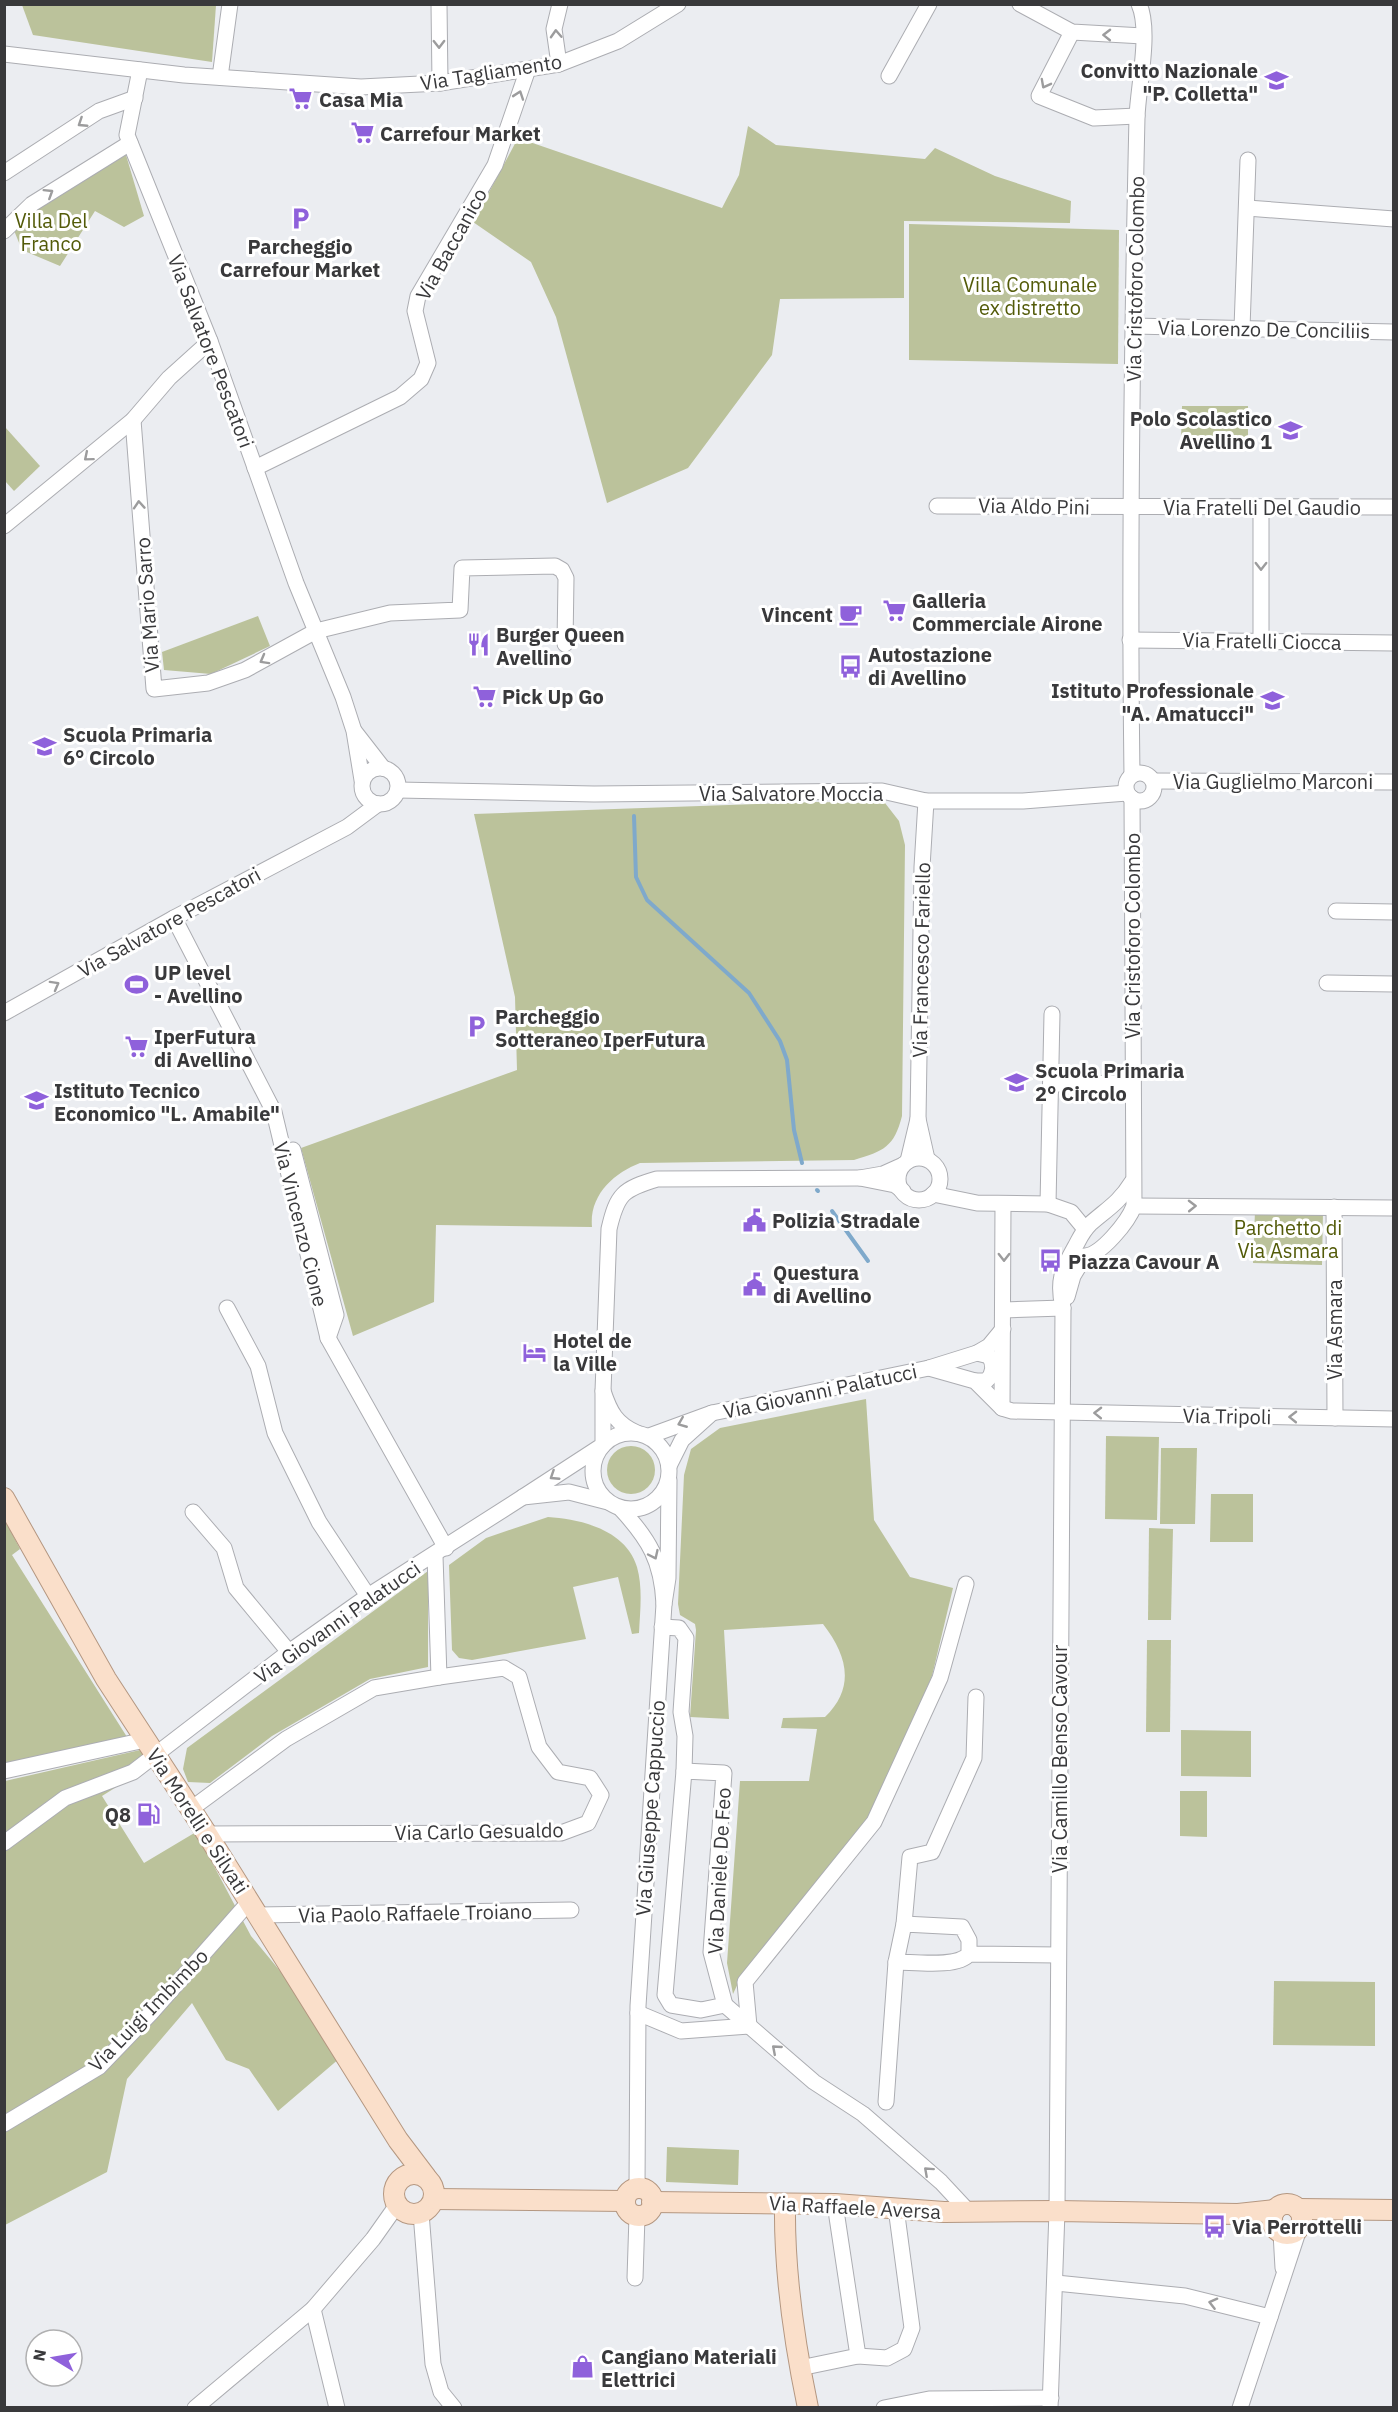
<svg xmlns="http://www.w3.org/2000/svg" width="1398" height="2412" viewBox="0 0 1398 2412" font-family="'IBM Plex Sans',sans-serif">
<rect width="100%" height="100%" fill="#ebedf1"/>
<g fill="#bbc29b">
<polygon points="22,5 216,5 212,62 33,35"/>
<polygon points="748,126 776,145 925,159 935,148 995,176 1071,201 1070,223 904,221 904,298 780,299 772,355 688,468 607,503 556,317 531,262 473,222 518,138 722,208 739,175"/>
<polygon points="126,155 144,216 124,227 95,211 60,266 22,250 13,228 52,198"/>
<polygon points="909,224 1119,230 1118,364 909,360"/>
<polygon points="1182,406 1248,406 1248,442 1181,442"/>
<polygon points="5,427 40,466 14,491 5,481"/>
<polygon points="258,616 270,646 211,674 164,670 162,652"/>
<path d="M815,802L885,803L899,821L905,845L902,1116C894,1147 884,1151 854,1160L640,1163C614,1173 589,1195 592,1227L436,1225L434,1302L353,1336L301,1148L517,1070L515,997L474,814Z"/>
<polygon points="1255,1211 1323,1211 1322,1265 1253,1263"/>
<path d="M866,1399L874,1520L910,1577L953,1588L932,1676L870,1818L740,1979L733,1994L727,1963L740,1781H809L817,1729L781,1728L783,1718L825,1717C856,1687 847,1655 823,1624L724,1630L729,1719L690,1717L696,1630L695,1624L680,1615L678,1604L684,1475L691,1449L720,1428Z"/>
<polygon points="1106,1436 1159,1437 1157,1520 1105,1519"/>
<circle cx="631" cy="1470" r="24"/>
<polygon points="1161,1448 1197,1448 1195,1524 1160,1524"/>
<polygon points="1211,1494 1253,1494 1253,1542 1210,1542"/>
<path d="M548,1517C581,1519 626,1530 637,1567C643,1588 640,1612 639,1633L632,1634L618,1577L573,1587L586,1639L472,1660L459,1658L452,1650L449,1565L486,1538Z"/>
<polygon points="4,1518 20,1549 12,1555 127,1737 5,1763"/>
<polygon points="1149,1528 1173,1529 1171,1620 1148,1620"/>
<polygon points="428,1571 428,1667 370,1679 272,1736 210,1783 188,1782 183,1769 187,1748"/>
<polygon points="1147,1640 1171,1640 1170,1732 1146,1732"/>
<polygon points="1181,1730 1251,1731 1251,1777 1181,1776"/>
<polygon points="140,1750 153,1764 102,1796 144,1863 196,1832 251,1936 304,2000 340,2058 278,2111 249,2069 226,2060 192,2003 127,2079 107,2172 5,2225 5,1781"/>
<polygon points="1180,1791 1207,1791 1207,1837 1180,1836"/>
<polygon points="1274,1981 1375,1982 1375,2046 1273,2045"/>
<polygon points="667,2147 739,2150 738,2185 666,2182"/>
</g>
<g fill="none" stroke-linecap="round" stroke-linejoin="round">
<g stroke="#7fa9cb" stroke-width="4">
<polyline points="634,816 636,877 647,900 749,993 780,1041 787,1060 794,1130 802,1163"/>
<polyline points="817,1190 818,1191"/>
<polyline points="832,1211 868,1261"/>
</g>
<defs>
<g id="minor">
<polyline points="439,4 440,83"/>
<polyline points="1020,4 1072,32 1143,36"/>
<polyline points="1072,32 1039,96 1094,118 1137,116"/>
<polyline points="4,54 184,75 361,87 440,83 559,64 618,41 678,4"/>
<polyline points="559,64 554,29 560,4"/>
<polyline points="140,70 127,135 210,341 296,583 343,697 354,731 362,780"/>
<polyline points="889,76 929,4"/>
<polyline points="220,77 230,4"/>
<polyline points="4,173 99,111 135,98"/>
<polyline points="1247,208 1394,219"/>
<polyline points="4,231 32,204 130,143"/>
<polyline points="1134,326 1394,332"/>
<polyline points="1242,328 1248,160"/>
<polyline points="133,420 154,689 208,683 245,670 316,631 390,613 460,610 462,568 555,566 562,570 566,578 565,644"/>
<polyline points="255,468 400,397 421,379 428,363 415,311 418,296 495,165 528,69"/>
<polyline points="937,506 1394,507"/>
<polyline points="1261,507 1261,641"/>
<polyline points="4,526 133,420 169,378 210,341"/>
<polyline points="1130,640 1394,643"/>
<polyline points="355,732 383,768"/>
<circle cx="380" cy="786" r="18"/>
<circle cx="1140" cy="787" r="14"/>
<path d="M1132,775C1129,556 1132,336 1137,117C1138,87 1151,31 1139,4"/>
<polyline points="1153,781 1394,782"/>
<polyline points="398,790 594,794 882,791 926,801 1023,801 1127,793"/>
<polyline points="1336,911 1394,912"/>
<polyline points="174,918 274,1112 328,1338 446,1548"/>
<polyline points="1327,983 1394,984"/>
<polyline points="4,1013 174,918 347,827 378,804"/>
<polyline points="1051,1084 1132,1083"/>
<polyline points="918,1119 922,867 926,801"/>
<polyline points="293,1150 336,1315 328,1338"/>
<circle cx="919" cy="1179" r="21"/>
<polyline points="908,1161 918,1119 927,1159"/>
<polyline points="903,1191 895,1185 860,1178 883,1174 903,1165"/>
<polyline points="933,1194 977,1203 1048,1204 1071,1212 1085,1229"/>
<polyline points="1048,1204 1052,1014"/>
<polyline points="1134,1206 1394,1208"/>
<polyline points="1334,1207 1335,1418"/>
<path d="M1067,1297L1073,1276L1085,1256C1101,1255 1128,1222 1134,1206L1132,798"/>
<polyline points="227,1308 258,1366 275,1433 319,1522 368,1596"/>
<polyline points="1004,1310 1063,1308"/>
<polyline points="929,1368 975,1381 1002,1408 1012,1411 1394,1419"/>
<path d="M975,1381H986C994,1374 995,1365 989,1356L977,1353"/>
<path d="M603,1391L609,1229C617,1194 623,1189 657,1179L860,1178"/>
<polyline points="1002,1408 1003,1204"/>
<polyline points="712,1413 929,1368 977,1353 989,1346 1003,1329"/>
<circle cx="631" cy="1471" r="38"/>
<polyline points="649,1436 712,1413 682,1440 669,1466"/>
<path d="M608,1502L569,1492L523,1497L603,1445V1391C610,1412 616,1424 637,1433"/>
<path d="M620,1508C649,1539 662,1561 664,1604L668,1578L669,1480"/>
<polyline points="193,1512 224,1548 236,1588 289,1652"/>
<polyline points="662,1627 679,1628 686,1638 681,1712 685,1736 684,1771"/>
<polyline points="4,1771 145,1740"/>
<polygon points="684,1771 724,1773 711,1952 725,2005 701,2010 671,2005 665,1995"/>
<polyline points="191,1809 286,1739 374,1688 439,1677 435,1556"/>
<polyline points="207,1834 561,1833 588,1823 601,1795 590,1778 558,1772 539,1747 519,1677 504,1668 439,1677"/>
<polyline points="4,1843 65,1798 133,1772 289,1652 368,1596 523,1497"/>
<polyline points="258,1915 571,1910"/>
<polyline points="904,1924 910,1857 932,1852 974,1758 976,1697"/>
<path d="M969,1954V1940L962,1927L904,1924L896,1962C914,1962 958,1968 969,1954L1058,1955"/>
<polyline points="725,2005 814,2082 863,2114 941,2182 969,2212"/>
<polyline points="638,2013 681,2031 749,2026"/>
<polyline points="749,2026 745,1982 874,1822 940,1678 966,1584"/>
<polyline points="886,2102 896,1962"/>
<polyline points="4,2124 99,2067 151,2013 250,1901"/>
<polyline points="637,2189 638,2006 664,1604"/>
<polyline points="421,2213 433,2364 441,2392 454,2408"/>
<polyline points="1281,2233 1283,2268"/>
<polyline points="635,2278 637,2216"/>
<polyline points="1056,2283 1185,2296 1270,2317"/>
<polyline points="313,2309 337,2408"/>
<polyline points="858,2356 887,2358 904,2349 912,2328 896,2208"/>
<polyline points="800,2368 858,2356 835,2204"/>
<polyline points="195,2408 313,2309 373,2239 397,2205"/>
<polyline points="884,2408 929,2399 1051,2398"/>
<path d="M1050,2408L1057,2211L1063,1308C1057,1281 1062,1270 1075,1247C1080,1238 1082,1232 1090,1224C1107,1209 1119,1203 1132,1182"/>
<polyline points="1240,2408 1300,2226"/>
</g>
<g id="major">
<polyline points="4,1498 106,1679 207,1834 398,2140 426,2177"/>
<circle cx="414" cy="2194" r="20"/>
<circle cx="639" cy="2202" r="14"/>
<polyline points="434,2199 625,2201"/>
<polyline points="652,2202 835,2204 944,2212 1057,2211 1238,2214 1275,2210"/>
<path d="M785,2204C784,2273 794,2341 808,2408"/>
<circle cx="1287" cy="2219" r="15"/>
<polyline points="1298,2209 1394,2210"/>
</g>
</defs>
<use href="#minor" stroke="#acadb2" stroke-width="17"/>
<use href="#major" stroke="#b49781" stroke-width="22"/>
<use href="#minor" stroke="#fff" stroke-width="15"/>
<use href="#major" stroke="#fadfca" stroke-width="20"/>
</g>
<defs><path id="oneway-chevron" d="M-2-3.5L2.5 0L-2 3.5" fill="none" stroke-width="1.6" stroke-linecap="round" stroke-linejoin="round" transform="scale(1.5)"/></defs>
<g stroke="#9c9c9d">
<use href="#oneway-chevron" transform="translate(556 34) rotate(-93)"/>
<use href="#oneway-chevron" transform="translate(1107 35) rotate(-179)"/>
<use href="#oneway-chevron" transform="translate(439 44) rotate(89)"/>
<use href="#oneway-chevron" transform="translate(1045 84) rotate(118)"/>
<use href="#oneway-chevron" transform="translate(519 95) rotate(-71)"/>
<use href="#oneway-chevron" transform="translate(82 123) rotate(147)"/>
<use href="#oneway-chevron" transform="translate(49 193) rotate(-32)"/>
<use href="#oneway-chevron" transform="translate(88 457) rotate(140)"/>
<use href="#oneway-chevron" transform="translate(139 505) rotate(-94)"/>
<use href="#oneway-chevron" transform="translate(1261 566) rotate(90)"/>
<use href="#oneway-chevron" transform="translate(264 660) rotate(151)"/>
<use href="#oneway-chevron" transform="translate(55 985) rotate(-29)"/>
<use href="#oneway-chevron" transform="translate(1192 1206) rotate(-1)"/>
<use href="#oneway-chevron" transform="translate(1004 1257) rotate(90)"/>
<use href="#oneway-chevron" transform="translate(1098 1413) rotate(-179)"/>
<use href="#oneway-chevron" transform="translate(1293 1417) rotate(-179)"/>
<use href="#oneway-chevron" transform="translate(682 1423) rotate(158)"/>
<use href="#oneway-chevron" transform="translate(554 1476) rotate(147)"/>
<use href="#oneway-chevron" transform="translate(654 1555) rotate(65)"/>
<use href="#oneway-chevron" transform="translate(776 2049) rotate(-139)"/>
<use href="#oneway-chevron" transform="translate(928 2171) rotate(-138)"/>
<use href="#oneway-chevron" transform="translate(1213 2303) rotate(-166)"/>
</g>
<defs>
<symbol id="school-bare" viewBox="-9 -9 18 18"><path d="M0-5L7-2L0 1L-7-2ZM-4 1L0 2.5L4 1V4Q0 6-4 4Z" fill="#8f61db" stroke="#fff" stroke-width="2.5" paint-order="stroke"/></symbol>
<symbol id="supermarket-bare" viewBox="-9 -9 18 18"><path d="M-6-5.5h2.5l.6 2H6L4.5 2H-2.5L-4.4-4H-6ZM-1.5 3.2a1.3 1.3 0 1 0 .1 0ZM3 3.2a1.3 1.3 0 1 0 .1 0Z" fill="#8f61db" stroke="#fff" stroke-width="2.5" paint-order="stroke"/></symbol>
<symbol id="parking-bare" viewBox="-9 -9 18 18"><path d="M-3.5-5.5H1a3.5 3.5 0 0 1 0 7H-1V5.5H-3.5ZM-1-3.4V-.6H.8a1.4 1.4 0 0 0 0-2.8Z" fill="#8f61db" stroke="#fff" stroke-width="2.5" paint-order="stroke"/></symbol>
<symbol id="cafe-bare" viewBox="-9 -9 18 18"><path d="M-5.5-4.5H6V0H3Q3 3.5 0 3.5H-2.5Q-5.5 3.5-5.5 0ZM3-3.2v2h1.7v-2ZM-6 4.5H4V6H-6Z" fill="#8f61db" stroke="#fff" stroke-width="2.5" paint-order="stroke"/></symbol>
<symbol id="restaurant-bare" viewBox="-9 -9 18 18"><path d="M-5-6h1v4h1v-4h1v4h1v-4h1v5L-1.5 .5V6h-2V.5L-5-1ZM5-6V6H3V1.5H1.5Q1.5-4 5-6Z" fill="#8f61db" stroke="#fff" stroke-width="2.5" paint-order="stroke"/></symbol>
<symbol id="bus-bare" viewBox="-9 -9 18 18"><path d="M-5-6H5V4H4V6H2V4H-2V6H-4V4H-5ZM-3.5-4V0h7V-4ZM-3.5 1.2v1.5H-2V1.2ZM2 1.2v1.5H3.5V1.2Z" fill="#8f61db" stroke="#fff" stroke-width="2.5" paint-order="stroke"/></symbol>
<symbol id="stadium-bare" viewBox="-9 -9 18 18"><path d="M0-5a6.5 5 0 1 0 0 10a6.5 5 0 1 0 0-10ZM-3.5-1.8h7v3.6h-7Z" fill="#8f61db" stroke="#fff" stroke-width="2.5" paint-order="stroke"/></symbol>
<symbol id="civic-bare" viewBox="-9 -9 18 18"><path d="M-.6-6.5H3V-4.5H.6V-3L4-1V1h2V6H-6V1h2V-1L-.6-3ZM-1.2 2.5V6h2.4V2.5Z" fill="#8f61db" stroke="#fff" stroke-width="2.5" paint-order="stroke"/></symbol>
<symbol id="hotel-bare" viewBox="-9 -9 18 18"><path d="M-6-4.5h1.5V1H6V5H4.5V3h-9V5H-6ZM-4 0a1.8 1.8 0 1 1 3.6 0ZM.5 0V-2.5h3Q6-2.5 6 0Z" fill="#8f61db" stroke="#fff" stroke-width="2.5" paint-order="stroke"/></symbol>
<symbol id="fuel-bare" viewBox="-9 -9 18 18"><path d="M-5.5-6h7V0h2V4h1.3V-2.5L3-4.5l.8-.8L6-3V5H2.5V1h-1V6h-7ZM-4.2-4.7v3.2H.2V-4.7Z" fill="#8f61db" stroke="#fff" stroke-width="2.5" paint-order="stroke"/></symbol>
<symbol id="shop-bare" viewBox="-9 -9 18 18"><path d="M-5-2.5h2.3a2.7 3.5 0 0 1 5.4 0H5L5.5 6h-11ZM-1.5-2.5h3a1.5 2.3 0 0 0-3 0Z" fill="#8f61db" stroke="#fff" stroke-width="2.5" paint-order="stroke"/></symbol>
</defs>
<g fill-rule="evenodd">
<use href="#school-bare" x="1260" y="64" width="33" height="33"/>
<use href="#supermarket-bare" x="284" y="82" width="33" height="33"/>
<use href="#supermarket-bare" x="346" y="116" width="33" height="33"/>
<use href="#parking-bare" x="284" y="202" width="33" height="33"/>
<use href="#school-bare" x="1274" y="414" width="33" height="33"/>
<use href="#supermarket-bare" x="878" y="594" width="33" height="33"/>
<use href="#cafe-bare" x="834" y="598" width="33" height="33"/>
<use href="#restaurant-bare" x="462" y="628" width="33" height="33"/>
<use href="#bus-bare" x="834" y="650" width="33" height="33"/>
<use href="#supermarket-bare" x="468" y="680" width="33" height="33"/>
<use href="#school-bare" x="1256" y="684" width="33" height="33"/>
<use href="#school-bare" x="28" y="730" width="33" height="33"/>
<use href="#stadium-bare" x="120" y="968" width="33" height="33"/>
<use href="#parking-bare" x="460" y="1010" width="33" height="33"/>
<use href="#supermarket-bare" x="120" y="1030" width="33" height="33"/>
<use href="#school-bare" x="1000" y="1066" width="33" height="33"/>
<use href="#school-bare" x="20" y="1084" width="33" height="33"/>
<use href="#civic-bare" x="738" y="1204" width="33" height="33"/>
<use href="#bus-bare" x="1034" y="1244" width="33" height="33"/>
<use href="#civic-bare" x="738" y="1268" width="33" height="33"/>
<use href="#hotel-bare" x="518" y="1336" width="33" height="33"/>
<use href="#fuel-bare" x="132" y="1798" width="33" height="33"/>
<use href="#bus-bare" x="1198" y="2210" width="33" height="33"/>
<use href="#shop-bare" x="566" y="2350" width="33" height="33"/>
</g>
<g text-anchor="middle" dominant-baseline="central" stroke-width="6" stroke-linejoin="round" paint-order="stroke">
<g font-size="20" font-weight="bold" fill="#39393b" stroke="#fff" text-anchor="start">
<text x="1258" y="70" text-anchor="end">Convitto Nazionale<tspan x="1258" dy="23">"P. Colletta"</tspan></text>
<text x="319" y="99">Casa Mia</text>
<text x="380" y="133">Carrefour Market</text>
<text x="300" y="246" text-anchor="middle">Parcheggio<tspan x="300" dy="23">Carrefour Market</tspan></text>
<text x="1272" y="418" text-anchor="end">Polo Scolastico<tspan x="1272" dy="23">Avellino 1</tspan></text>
<text x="912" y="600">Galleria<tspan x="912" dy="23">Commerciale Airone</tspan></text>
<text x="833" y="614" text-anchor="end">Vincent</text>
<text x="496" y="634">Burger Queen<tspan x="496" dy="23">Avellino</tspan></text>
<text x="868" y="654">Autostazione<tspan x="868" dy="23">di Avellino</tspan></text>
<text x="1254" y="690" text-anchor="end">Istituto Professionale<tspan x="1254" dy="23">"A. Amatucci"</tspan></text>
<text x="502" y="696">Pick Up Go</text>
<text x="63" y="734">Scuola Primaria<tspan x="63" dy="23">6° Circolo</tspan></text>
<text x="154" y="972">UP level<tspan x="154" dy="23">- Avellino</tspan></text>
<text x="495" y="1016">Parcheggio<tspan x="495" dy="23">Sotteraneo IperFutura</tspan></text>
<text x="154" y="1036">IperFutura<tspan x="154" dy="23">di Avellino</tspan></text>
<text x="1035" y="1070">Scuola Primaria<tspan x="1035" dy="23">2° Circolo</tspan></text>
<text x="54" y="1090">Istituto Tecnico<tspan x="54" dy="23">Economico "L. Amabile"</tspan></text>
<text x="772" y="1220">Polizia Stradale</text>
<text x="1068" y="1261">Piazza Cavour A</text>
<text x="773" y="1272">Questura<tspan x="773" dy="23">di Avellino</tspan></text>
<text x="553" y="1340">Hotel de<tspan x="553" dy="23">la Ville</tspan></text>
<text x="131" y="1814" text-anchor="end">Q8</text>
<text x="1232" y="2226">Via Perrottelli</text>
<text x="601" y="2356">Cangiano Materiali<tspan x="601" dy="23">Elettrici</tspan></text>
</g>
<g font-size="20" fill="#39393b" stroke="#fff">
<text transform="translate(491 72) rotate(-9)">Via Tagliamento</text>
<text transform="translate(451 244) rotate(-61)">Via Baccanico</text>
<text transform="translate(1135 279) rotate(-89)">Via Cristoforo Colombo</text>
<text transform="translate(1264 329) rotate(1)">Via Lorenzo De Conciliis</text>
<text transform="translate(211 351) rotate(69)">Via Salvatore Pescatori</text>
<text transform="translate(1034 506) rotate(1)">Via Aldo Pini</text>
<text x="1262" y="507">Via Fratelli Del Gaudio</text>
<text transform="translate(147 605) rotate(-94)">Via Mario Sarro</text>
<text transform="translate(1262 641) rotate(1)">Via Fratelli Ciocca</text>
<text x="1273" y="781">Via Guglielmo Marconi</text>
<text x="791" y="793">Via Salvatore Moccia</text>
<text transform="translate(169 922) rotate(-29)">Via Salvatore Pescatori</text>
<text transform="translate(1132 936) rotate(-90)">Via Cristoforo Colombo</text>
<text transform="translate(921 960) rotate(-89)">Via Francesco Fariello</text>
<text transform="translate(301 1224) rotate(76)">Via Vincenzo Cione</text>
<text transform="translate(1334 1330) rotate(-90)">Via Asmara</text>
<text transform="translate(820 1391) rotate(-12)">Via Giovanni Palatucci</text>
<text transform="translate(1227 1416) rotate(1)">Via Tripoli</text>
<text transform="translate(337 1622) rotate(-35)">Via Giovanni Palatucci</text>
<text transform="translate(1059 1759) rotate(-90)">Via Camillo Benso Cavour</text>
<text transform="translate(650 1808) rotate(-86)">Via Giuseppe Cappuccio</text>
<text transform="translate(198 1821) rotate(57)">Via Morelli e Silvati</text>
<text transform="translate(479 1831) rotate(-1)">Via Carlo Gesualdo</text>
<text transform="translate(719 1871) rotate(-87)">Via Daniele De Feo</text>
<text transform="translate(415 1913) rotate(-1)">Via Paolo Raffaele Troiano</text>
<text transform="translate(148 2010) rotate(-46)">Via Luigi Imbimbo</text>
<text transform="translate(855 2207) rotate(3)">Via Raffaele Aversa</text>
</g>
<g font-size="20" fill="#535b09" stroke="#fff">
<text x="51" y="220">Villa Del<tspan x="51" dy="23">Franco</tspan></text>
<text x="1030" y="284">Villa Comunale<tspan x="1030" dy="23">ex distretto</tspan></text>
<text x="1288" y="1227">Parchetto di<tspan x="1288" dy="23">Via Asmara</tspan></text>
</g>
</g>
<rect width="1398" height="2412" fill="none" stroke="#39393b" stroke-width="12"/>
<g transform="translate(54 2358) rotate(281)"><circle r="28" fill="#ffffff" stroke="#b0b0b1" stroke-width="1.5"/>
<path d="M0-4.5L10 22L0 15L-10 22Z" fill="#8f61db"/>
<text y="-9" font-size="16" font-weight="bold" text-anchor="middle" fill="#39393b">N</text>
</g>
</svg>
